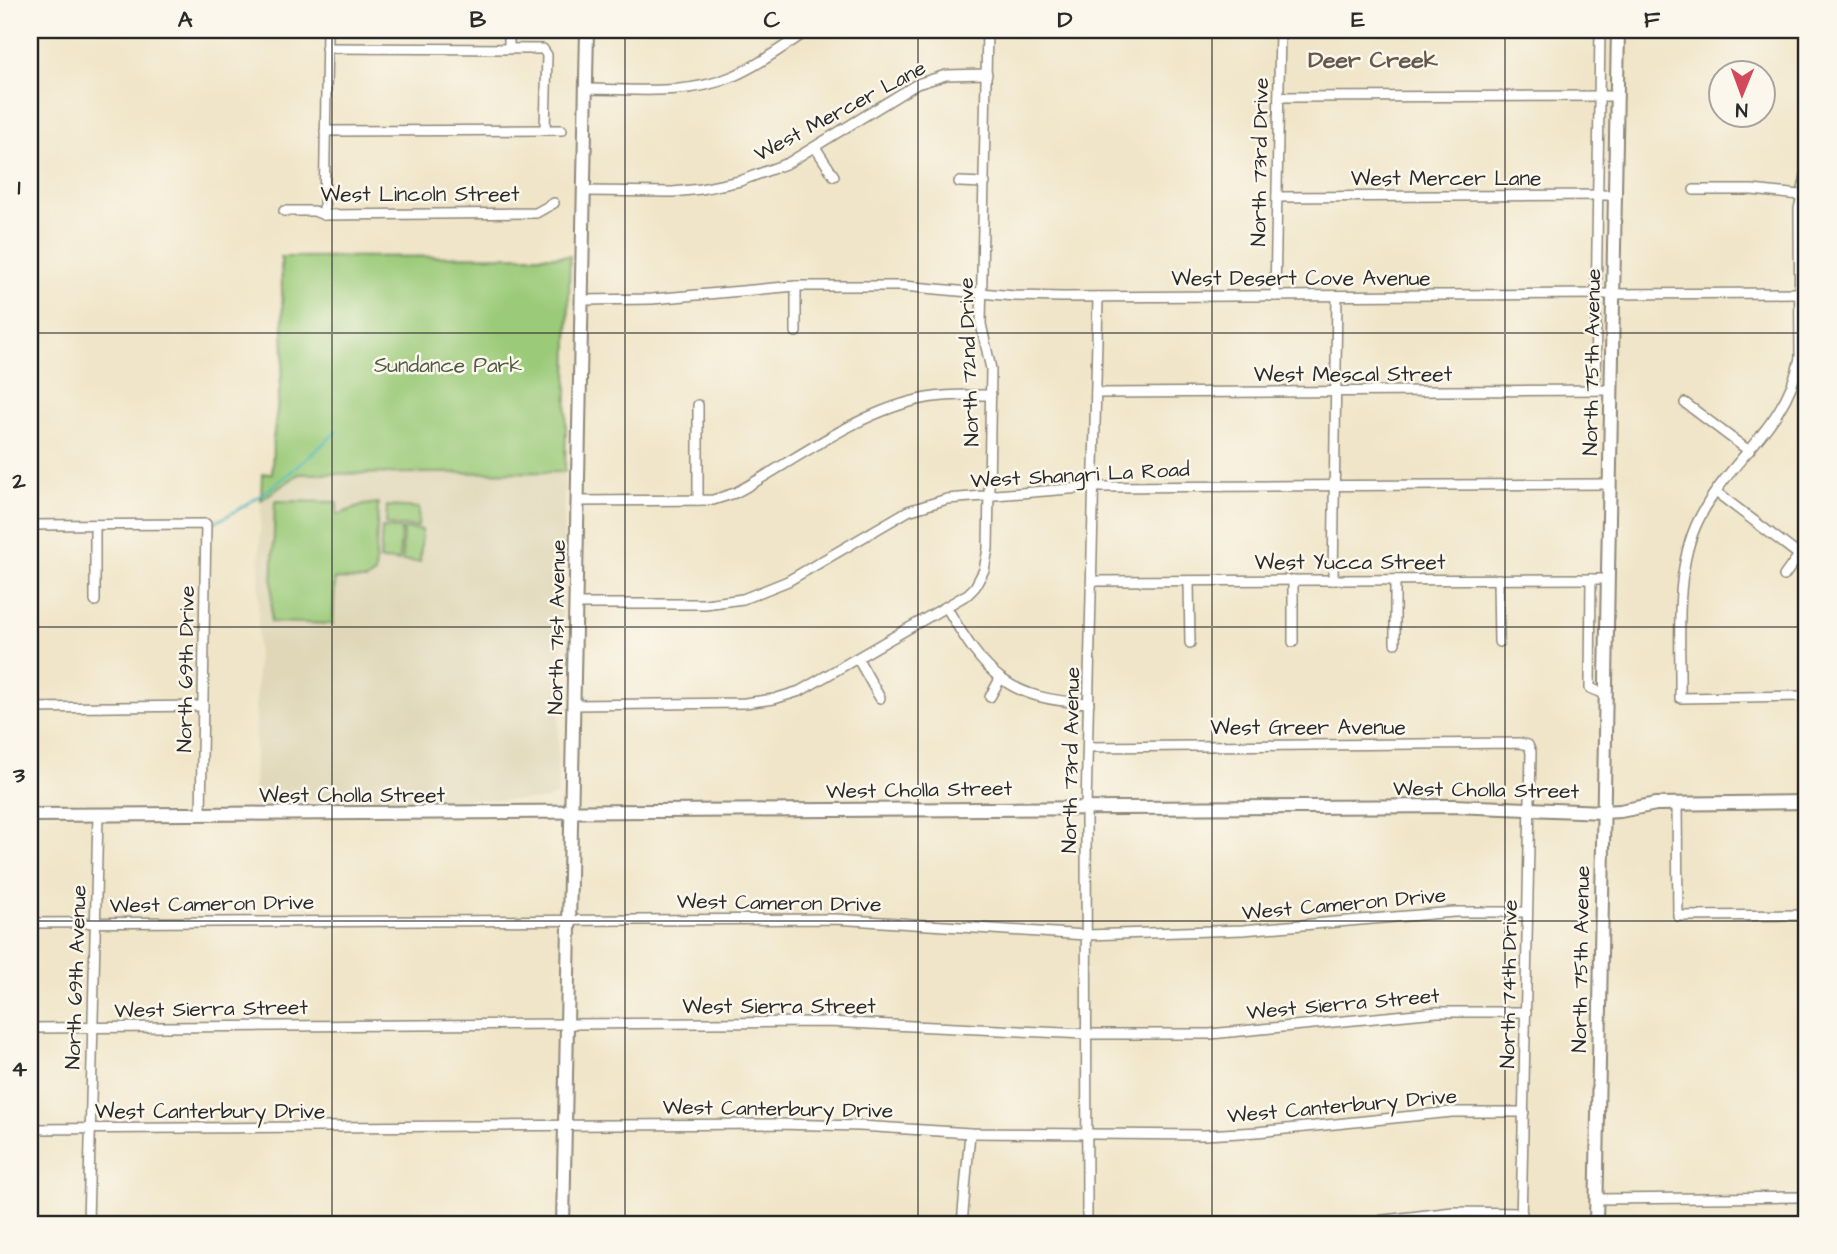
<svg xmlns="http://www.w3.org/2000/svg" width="1837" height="1254" viewBox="0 0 1837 1254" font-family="'Architects Daughter',sans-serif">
<rect width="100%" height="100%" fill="#fbf7ec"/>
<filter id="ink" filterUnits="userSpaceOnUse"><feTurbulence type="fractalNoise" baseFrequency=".0143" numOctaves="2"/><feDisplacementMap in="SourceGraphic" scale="14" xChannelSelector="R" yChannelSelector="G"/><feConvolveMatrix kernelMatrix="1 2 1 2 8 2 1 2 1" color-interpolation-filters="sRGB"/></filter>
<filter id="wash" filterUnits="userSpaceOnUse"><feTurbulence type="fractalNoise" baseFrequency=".00686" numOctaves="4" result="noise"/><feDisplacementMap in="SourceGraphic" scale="28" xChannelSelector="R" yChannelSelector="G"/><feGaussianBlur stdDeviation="1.57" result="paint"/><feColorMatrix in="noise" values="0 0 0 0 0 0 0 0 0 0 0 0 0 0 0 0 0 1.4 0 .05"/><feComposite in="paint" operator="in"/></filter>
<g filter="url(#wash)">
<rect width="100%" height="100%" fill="#f0e5c8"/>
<polygon fill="#dfd7b7" points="565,472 557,795 546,800 254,800 261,500 299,474"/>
<g fill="#9bcb79" stroke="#637b52" stroke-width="2">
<polygon points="570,256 565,472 299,474 261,500 262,474 272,473 273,440 284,356 281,257"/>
<polygon points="275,501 337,502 337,515 364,505 378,503 375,574 366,580 335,579 333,624 271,622"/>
<polygon points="387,506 419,508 418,527 386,525"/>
<polygon points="382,528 401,529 399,561 380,560"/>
<polygon points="403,529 422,530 420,562 402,561"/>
</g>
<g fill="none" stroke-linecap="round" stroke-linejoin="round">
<path stroke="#45b5bc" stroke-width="2.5" d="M209,525C256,504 300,466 337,431"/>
</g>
</g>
<g filter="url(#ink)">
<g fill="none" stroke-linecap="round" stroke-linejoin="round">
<defs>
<g id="street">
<polyline points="326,48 543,49 547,55 545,130"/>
<polyline points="509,48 509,30"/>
<path d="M586,89C634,89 686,96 731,77C758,66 784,46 809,30"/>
<polyline points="1279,97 1616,96"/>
<polyline points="325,131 562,130"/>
<polyline points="815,147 834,176"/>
<path d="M1807,171L1799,209L1800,358C1786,428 1729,459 1699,519C1673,570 1681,642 1680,698L1807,696"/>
<polyline points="959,182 985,183"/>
<polyline points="1694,190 1752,190 1800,195"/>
<polyline points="584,191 673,192 701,189 740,181 788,163 917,84 946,75 987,74"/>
<polyline points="1277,197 1615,195"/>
<polyline points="284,211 314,211 324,215 536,213 554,203"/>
<polyline points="324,215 327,30"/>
<polyline points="796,286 796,332"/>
<polyline points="1275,296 1280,30"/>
<polyline points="582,300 652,299 796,286 903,286 1014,296 1062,297 1807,293"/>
<polyline points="1595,390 1600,30"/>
<polyline points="1096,393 1611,390"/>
<polyline points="1685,403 1749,451"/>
<polyline points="1716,492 1807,561"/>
<polyline points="698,500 698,405"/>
<path d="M578,501L713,500L735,493C795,461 859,410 927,398C948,394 970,395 991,395"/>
<polyline points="30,525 206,524 201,815"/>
<polyline points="95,525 95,601"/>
<polyline points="1784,576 1807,544"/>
<polyline points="1498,579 1499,642"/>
<polyline points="1591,579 1590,688 1605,694"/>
<polyline points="1293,580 1293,642"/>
<polyline points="1333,580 1337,296"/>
<polyline points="1395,580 1395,643"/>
<polyline points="1092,581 1608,579"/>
<polyline points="1189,581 1190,643"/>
<polyline points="577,604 705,604 743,599 788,581 908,511 947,499 1094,487 1609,484"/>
<path d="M947,608C985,674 1008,700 1089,703"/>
<polyline points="858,659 880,698"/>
<polyline points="990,697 1000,679"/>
<polyline points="574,705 745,703 774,699 800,691 968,594 975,587 984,570 988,549 991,369 981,324 987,30"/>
<polyline points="30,708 203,706"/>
<polyline points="1088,747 1519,743 1528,745 1531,752 1521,1224"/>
<polyline points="1677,803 1678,916 1807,915"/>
<polyline points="30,923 835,919 1086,935 1243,930 1454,912 1527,912"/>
<polyline points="30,1028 827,1022 1086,1034 1210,1034 1437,1012 1526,1012"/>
<polyline points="30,1129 777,1124 860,1126 970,1133 1205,1135 1257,1132 1452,1112 1524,1112"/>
<polyline points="1596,1199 1807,1197"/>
<polyline points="88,1224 98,815"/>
<polyline points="962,1224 970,1133"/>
<polyline points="1087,1224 1086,808 1098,297"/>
<polyline points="1350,1224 1453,1212 1522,1213"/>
</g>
<g id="secondary">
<polyline points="30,815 1453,806 1603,812 1620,811 1656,804 1807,802"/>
<polyline points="563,1224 587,30"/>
<polyline points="1596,1224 1618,30"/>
</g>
</defs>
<use href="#street" stroke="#8e887a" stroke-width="12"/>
<use href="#secondary" stroke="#8e887a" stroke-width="16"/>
<use href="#street" stroke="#fff" stroke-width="9"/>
<use href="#secondary" stroke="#fff" stroke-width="12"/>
</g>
</g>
<path fill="none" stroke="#2b2b2b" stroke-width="2" stroke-opacity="0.55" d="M332,30V1224M625,30V1224M918,30V1224M1212,30V1224M1505,30V1224M30,333H1807M30,627H1807M30,921H1807"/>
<g text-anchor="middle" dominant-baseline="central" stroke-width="5" stroke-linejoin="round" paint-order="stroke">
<g font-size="21" fill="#2b2b2b" stroke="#fbf7ec">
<text transform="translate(840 111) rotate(-28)">West Mercer Lane</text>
<text transform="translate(1260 162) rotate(-89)">North 73rd Drive</text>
<text x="1446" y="178">West Mercer Lane</text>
<text x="420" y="194">West Lincoln Street</text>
<text x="1301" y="278">West Desert Cove Avenue</text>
<text transform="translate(969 362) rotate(-92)">North 72nd Drive</text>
<text transform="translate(1592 362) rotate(-89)">North 75th Avenue</text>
<text x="1353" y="374">West Mescal Street</text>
<text transform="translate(1080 475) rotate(-3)">West Shangri La Road</text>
<text x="1350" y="562">West Yucca Street</text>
<text transform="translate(557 627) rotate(-89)">North 71st Avenue</text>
<text transform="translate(186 669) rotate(-89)">North 69th Drive</text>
<text x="1308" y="727">West Greer Avenue</text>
<text transform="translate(1071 760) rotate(-89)">North 73rd Avenue</text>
<text transform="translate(919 790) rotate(-1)">West Cholla Street</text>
<text transform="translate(1486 790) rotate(1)">West Cholla Street</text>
<text x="352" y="795">West Cholla Street</text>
<text transform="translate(779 903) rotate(1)">West Cameron Drive</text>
<text transform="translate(212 904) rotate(-1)">West Cameron Drive</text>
<text transform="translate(1344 904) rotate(-5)">West Cameron Drive</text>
<text transform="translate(1581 959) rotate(-89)">North 75th Avenue</text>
<text transform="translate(76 977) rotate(-88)">North 69th Avenue</text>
<text transform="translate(1509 984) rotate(-89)">North 74th Drive</text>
<text transform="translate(1343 1004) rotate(-5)">West Sierra Street</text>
<text x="779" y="1006">West Sierra Street</text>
<text transform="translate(211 1009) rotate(-1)">West Sierra Street</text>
<text transform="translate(1342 1106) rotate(-5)">West Canterbury Drive</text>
<text transform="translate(778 1109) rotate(1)">West Canterbury Drive</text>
<text x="210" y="1111">West Canterbury Drive</text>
</g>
<g font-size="21" fill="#4d5b42" stroke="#fbf7ec">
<text x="448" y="365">Sundance Park</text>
</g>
<g font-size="23" font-weight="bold" fill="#64594c" stroke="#fbf7ec">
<text x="1373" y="60">Deer Creek</text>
</g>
</g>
<rect width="1837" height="1254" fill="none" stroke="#fbf7ec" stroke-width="77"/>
<g transform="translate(1742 94) rotate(181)"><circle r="33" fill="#fbf7ec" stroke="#a8a59f" stroke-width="2"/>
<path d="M0-5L12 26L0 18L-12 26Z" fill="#d1495b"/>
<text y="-10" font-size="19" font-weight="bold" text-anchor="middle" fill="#2b2b2b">N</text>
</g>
<rect x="38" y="38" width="1760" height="1178" fill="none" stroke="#2b2b2b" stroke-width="2.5"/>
<g font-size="23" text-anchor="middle" font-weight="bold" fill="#2b2b2b">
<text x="185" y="27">A</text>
<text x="478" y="27">B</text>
<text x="772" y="27">C</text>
<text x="1065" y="27">D</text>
<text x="1358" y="27">E</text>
<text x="1652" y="27">F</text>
<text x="19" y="194">1</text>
<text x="19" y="488">2</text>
<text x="19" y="782">3</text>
<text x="19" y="1076">4</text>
</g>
</svg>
